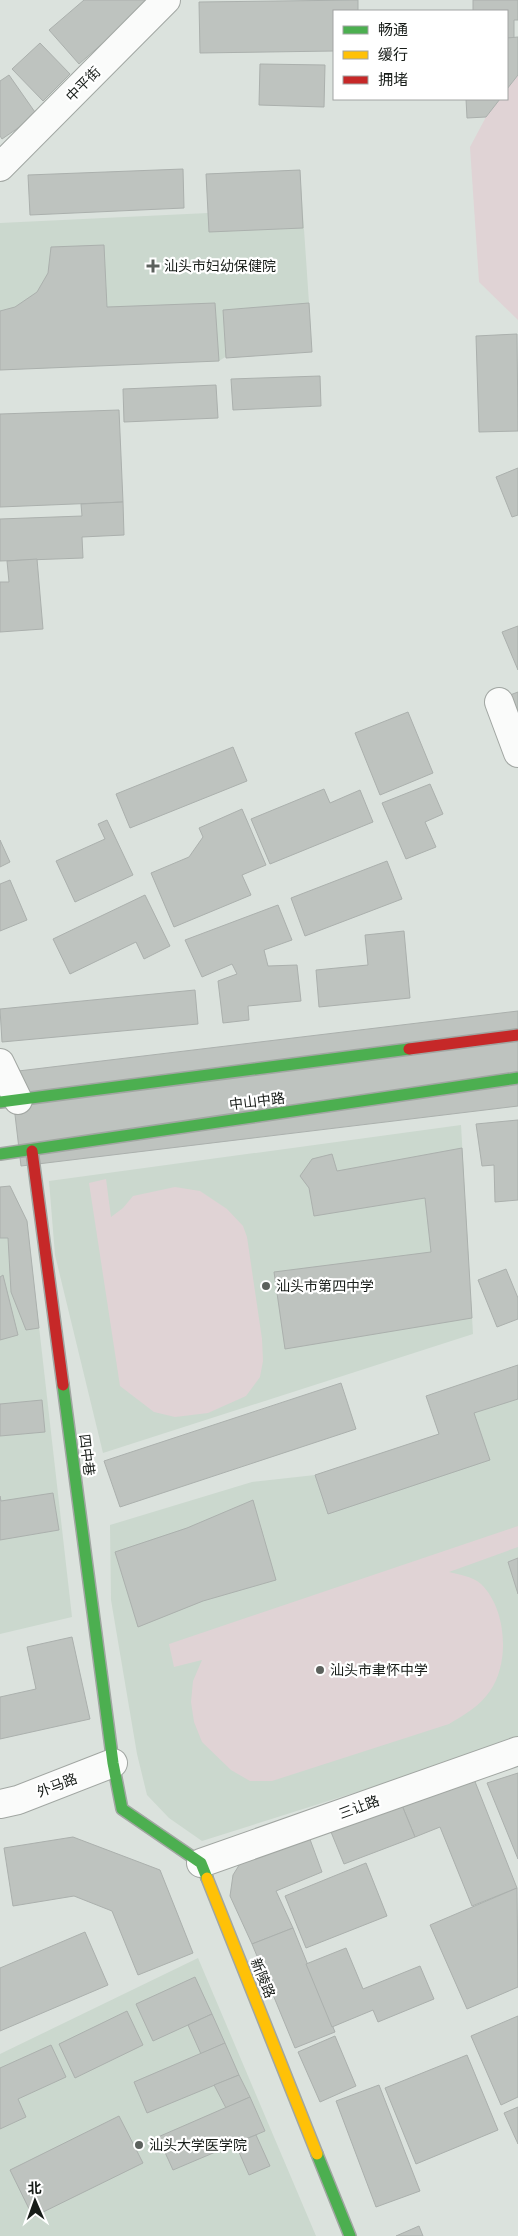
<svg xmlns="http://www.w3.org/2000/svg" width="518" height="2236" viewBox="0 0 518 2236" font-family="'DM Sans','Noto Sans SC',sans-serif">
<rect width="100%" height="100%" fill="#dbe2dd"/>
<g fill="#cbd8ce">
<polygon points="300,170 309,303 219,361 0,370 0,223 208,213 206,174"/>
<polygon points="461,1125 473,1334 103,1453 55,1255 49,1181"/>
<polygon points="10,1186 27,1221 72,1617 0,1634 0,1187"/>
<polygon points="518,1365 518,1741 202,1841 169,1818 147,1795 137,1754 111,1600 110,1525 252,1482 315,1475 439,1434 426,1396"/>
<polygon points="198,1958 316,2236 0,2236 0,2054"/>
</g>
<g fill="#e0d3d5">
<polygon points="518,75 518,320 479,282 470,147 486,117 500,99 507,99 507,89"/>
<polygon points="106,1179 111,1217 123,1208 133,1196 175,1187 200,1191 227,1209 243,1226 247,1237 262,1339 263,1361 260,1377 246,1396 208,1413 175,1417 154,1412 120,1386 89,1183"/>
<path d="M518,1526V1547L449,1572C460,1575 472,1576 481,1584C507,1609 510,1663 490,1691C480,1706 464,1715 449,1724L272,1781H250L231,1770L202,1742L194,1722L191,1702L193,1681L202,1660L174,1667L169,1644Z"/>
</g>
<g fill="#bec3bf" stroke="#abb0ad">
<polygon points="84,0 148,0 150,2 79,64 49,30"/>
<polygon points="358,0 358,11 334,11 334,51 200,53 199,2"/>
<polygon points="473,0 518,0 518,20 514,20 514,38 507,38 507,11 473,11"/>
<polygon points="518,37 518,75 507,89 507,38"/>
<polygon points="40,43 70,74 43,101 12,69"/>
<polygon points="260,64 325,65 324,107 259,105"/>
<polygon points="9,75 37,115 2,139 0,136 0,81"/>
<polygon points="466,99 500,99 486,117 467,118"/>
<polygon points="183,169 184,208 30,215 28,175"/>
<polygon points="300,170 303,228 209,232 206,174"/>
<polygon points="104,245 107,307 215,303 219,361 0,370 0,311 15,307 37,292 48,273 51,247"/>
<polygon points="309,303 312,352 226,358 223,310"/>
<polygon points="517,334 518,431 479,432 476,336"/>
<polygon points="320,376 321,406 233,410 231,379"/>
<polygon points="216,385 218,418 124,422 123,389"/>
<polygon points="119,410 123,502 0,507 0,414"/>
<polygon points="518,468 518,515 512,517 496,477"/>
<polygon points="123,502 124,535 82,537 83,558 0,561 0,519 82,516 81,504"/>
<polygon points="37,559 43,629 0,632 0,582 9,582 7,561"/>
<polygon points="518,626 518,670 502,632"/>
<polygon points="518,692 518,714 510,695"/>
<polygon points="408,712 433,773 380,795 355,733"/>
<polygon points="233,747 247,781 130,828 116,794"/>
<polygon points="430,784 443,814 425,822 436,847 406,859 382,803"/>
<polygon points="324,789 330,803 360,790 373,822 270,864 251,819"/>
<polygon points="242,809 266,865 242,875 251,895 174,927 151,873 189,857 203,837 199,828"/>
<polygon points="107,820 133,875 75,902 56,861 105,839 98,824"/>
<polygon points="0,840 10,862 0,867"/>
<polygon points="387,861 402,899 305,936 291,898"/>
<polygon points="10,880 27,920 0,931 0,884"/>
<polygon points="145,895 170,946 144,959 136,942 70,974 53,939"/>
<polygon points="278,905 292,940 264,950 268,966 297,965 301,1001 248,1006 249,1020 223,1023 218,981 237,974 232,964 202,977 185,940"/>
<polygon points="404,931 410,998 319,1007 316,970 368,965 365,935"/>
<polygon points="195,990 198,1024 2,1042 0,1009"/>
<polygon points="518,1011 518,1106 21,1166 10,1072"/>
<polygon points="518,1120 518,1200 495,1202 494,1165 482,1166 476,1124"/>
<polygon points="462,1148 472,1318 285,1349 274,1272 431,1252 425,1198 314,1216 309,1188 300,1176 312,1159 332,1154 337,1171"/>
<polygon points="10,1186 27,1221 39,1328 26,1330 11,1292 8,1238 0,1238 0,1187"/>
<polygon points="506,1269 518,1298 518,1319 497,1327 478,1280"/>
<polygon points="3,1275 18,1335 0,1340 0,1277"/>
<polygon points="518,1365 518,1399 474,1413 490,1460 328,1514 315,1475 439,1434 426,1396"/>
<polygon points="341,1383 356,1429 120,1507 104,1461"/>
<polygon points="42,1400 45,1432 0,1436 0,1404"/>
<polygon points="53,1493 59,1530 0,1540 0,1496 1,1501"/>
<polygon points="253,1500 276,1580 203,1601 138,1627 115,1552 187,1528"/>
<polygon points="518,1558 518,1594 508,1562"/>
<polygon points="72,1637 90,1719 0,1739 0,1697 36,1689 27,1647"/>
<polygon points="518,1773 518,1859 487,1783"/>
<polygon points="472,1774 517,1888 472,1906 440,1827 415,1837 401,1803"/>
<polygon points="401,1803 415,1837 344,1864 331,1832"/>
<polygon points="308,1834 322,1872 276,1891 293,1928 252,1944 230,1896 233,1875 246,1854"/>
<polygon points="73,1837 160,1870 193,1953 138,1975 112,1911 74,1896 13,1906 4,1848"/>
<polygon points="366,1863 387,1916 306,1948 285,1896"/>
<polygon points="517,1888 518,1987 467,2009 430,1925"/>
<polygon points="293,1928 335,2032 295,2048 252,1944"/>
<polygon points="85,1932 108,1985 0,2031 0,1968"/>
<polygon points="346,1948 363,1989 420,1966 434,1999 378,2022 373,2010 332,2027 306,1964"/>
<polygon points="195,1977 212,2014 153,2041 136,2004"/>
<polygon points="127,2011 143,2045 75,2078 59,2044"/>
<polygon points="212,2014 225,2043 201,2054 188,2025"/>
<polygon points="518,2016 518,2097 501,2105 471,2036"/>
<polygon points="335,2036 356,2086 320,2102 298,2052"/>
<polygon points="225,2043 239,2075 147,2113 134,2082"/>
<polygon points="51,2045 66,2077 18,2099 26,2117 0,2129 0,2068"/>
<polygon points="467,2055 498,2130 416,2164 385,2088"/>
<polygon points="239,2075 250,2097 226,2108 214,2085"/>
<polygon points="379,2085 420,2191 376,2207 336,2101"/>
<polygon points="250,2097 265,2131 173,2170 158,2137"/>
<polygon points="518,2107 518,2144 504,2113"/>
<polygon points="119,2116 143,2163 33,2217 10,2170"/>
<polygon points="256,2135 270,2166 249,2175 235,2143"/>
<polygon points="419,2226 423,2236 396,2236"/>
</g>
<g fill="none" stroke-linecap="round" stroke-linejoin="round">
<defs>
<g id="street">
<polyline points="0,167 166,0"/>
<polyline points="499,702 518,753"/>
<polyline points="0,1063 18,1100"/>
<polyline points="0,1804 18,1800 113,1763"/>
<polyline points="201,1863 518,1751"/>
</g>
<g id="fast">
<polyline points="0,1102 409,1049"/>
<polyline points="0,1154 518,1078"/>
<polyline points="63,1385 113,1763 122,1809 201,1863 207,1878"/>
<polyline points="317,2154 350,2236"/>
</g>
<polyline id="slow" points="207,1878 317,2154"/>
<g id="jam">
<polyline points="409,1049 518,1035"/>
<polyline points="32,1151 63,1385"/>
</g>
</defs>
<use href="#street" stroke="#a1a6a2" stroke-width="30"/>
<use href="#fast" stroke="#a1a6a2" stroke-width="14"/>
<use href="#slow" stroke="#a1a6a2" stroke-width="14"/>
<use href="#jam" stroke="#a1a6a2" stroke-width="14"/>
<use href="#street" stroke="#fafbfa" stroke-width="28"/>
<use href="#fast" stroke="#4caf50" stroke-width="11"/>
<use href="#slow" stroke="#ffc107" stroke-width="11"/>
<use href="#jam" stroke="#c62828" stroke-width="11"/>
</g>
<g fill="#5c615d" stroke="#fff" stroke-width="2">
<path d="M150.5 258.5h5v5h5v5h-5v5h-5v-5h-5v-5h5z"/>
<circle cx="266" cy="1286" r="5"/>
<circle cx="320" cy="1670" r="5"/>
<circle cx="139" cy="2145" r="5"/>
</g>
<g text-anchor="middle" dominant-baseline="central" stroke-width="4.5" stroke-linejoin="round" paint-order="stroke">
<g font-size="14" fill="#171c18" stroke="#fff">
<text transform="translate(83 84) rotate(-45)">中平街</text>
<text transform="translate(257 1101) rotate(-7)">中山中路</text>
<text transform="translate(87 1455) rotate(83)">四中巷</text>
<text transform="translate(57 1785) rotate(-21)">外马路</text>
<text transform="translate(359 1807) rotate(-20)">三让路</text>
<text transform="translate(263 1978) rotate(68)">新陵路</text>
</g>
<g font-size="14" fill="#171c18" stroke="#fff" text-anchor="start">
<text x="164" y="266">汕头市妇幼保健院</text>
<text x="276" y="1286">汕头市第四中学</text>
<text x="330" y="1670">汕头市聿怀中学</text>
<text x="149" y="2145">汕头大学医学院</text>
</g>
</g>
<rect x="333" y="10" width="175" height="90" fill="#ffffff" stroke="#a2a4a3"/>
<rect x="343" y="26" width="25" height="8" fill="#4caf50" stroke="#a2a4a3"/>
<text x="378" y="35" font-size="15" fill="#171c18">畅通</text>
<rect x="343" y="51" width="25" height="8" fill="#ffc107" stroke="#a2a4a3"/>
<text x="378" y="60" font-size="15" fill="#171c18">缓行</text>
<rect x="343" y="76" width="25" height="8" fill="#c62828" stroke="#a2a4a3"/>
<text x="378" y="85" font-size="15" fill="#171c18">拥堵</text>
<g transform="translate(35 2201) rotate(358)" stroke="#ffffff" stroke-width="4" paint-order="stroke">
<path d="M0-4L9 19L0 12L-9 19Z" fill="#171c18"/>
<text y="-8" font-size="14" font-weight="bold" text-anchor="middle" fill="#171c18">北</text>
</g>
</svg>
